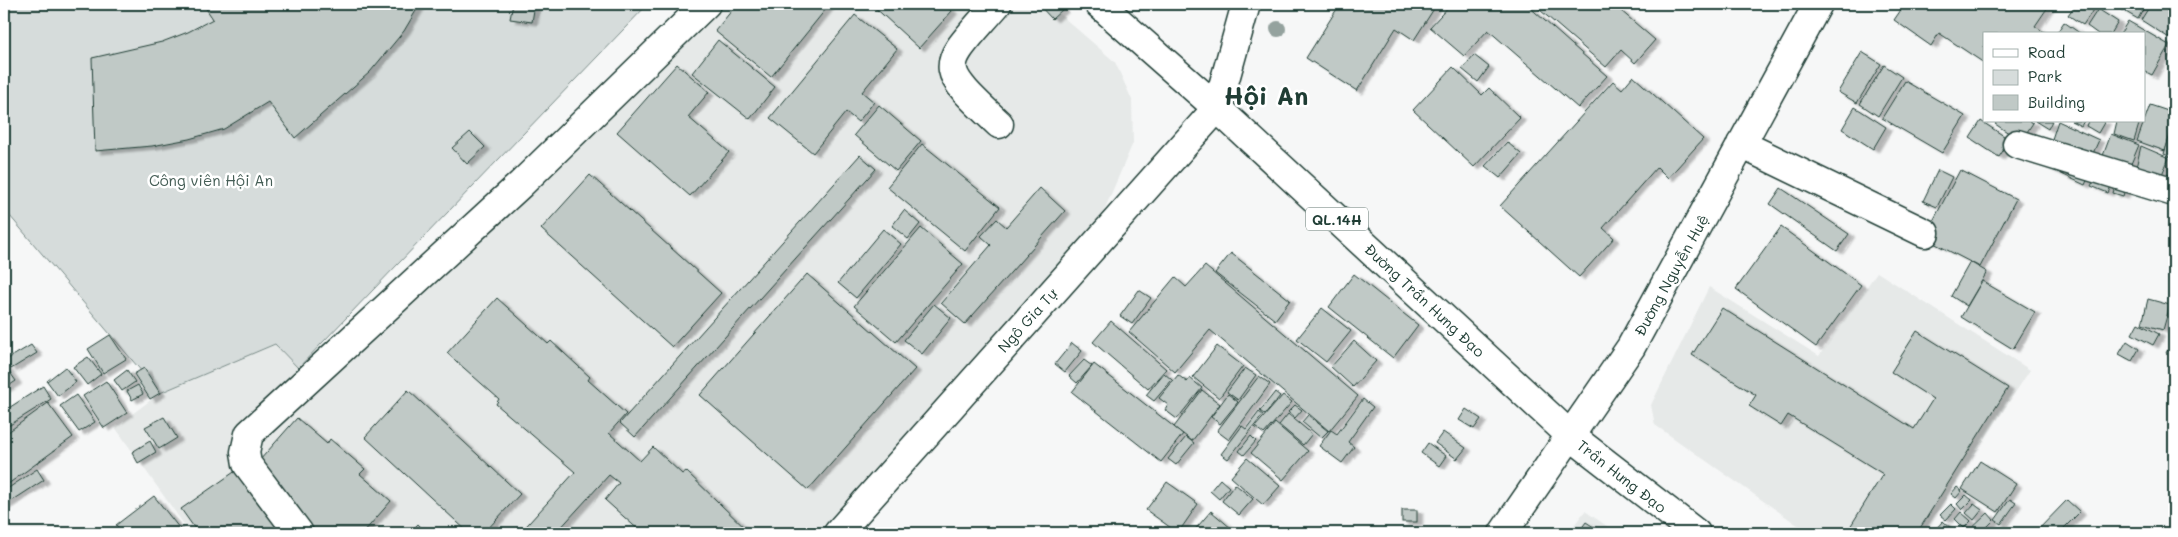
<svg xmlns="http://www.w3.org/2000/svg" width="2178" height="537" viewBox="0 0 2178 537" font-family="Mali,sans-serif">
<defs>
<filter id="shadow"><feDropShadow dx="5.5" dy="3" stdDeviation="1" flood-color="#0004"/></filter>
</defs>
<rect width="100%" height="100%" fill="#f6f7f7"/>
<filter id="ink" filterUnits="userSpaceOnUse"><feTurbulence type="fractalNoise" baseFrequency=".02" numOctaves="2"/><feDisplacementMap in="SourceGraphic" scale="10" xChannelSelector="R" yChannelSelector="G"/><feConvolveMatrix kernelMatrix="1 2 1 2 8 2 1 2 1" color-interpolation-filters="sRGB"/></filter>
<g filter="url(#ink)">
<g fill="#e6e9e8">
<polygon points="725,4 1048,4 1115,62 1132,100 1133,143 1103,213 817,533 190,533 115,427 160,393 275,344 298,368 715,15"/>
<polygon points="1877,272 2030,370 1923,533 1809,533 1655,425 1651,405 1709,287 1819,356"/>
<polygon points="1585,511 1617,533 1568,533"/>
</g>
<polygon fill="#d6dcdb" stroke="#7a8c88" points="4,4 648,4 298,368 275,344 160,393 4,209"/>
<g fill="#c0c9c6" stroke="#1f3d34" filter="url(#shadow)">
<polygon points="203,4 420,4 404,31 370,72 295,138 268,102 224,129 189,139 152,146 95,151 92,58 162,42 188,32 213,19"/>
<polygon points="513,4 535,4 532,22 510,19"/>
<polygon points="737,4 830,4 771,77 715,31"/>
<polygon points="871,4 944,4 952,11 919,48"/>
<polygon points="1038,4 1059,4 1063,9 1052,19"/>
<polygon points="1340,4 1437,4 1414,40 1396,28 1357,91 1306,58"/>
<polygon points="1451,4 1526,4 1607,76 1578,108 1488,30 1464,56 1430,27"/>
<polygon points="1533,4 1613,4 1655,40 1635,63 1621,50 1606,67"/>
<polygon points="1905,4 2050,4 2035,26 2044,32 2043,34 1984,34 1984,63 1939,33 1931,46 1894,20"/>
<polygon points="2076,4 2090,4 2095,7 2083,25 2068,15"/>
<polygon points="2118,4 2146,4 2138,19 2117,7"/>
<polygon points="2151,4 2174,4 2174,41 2141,20"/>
<polygon points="2098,9 2118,22 2111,34 2098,34 2087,26"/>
<polygon points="855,15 897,49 862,92 874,102 858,122 846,112 813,153 770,118"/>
<polygon points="2128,21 2169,45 2152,75 2144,71 2144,34 2120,34"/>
<polygon points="2064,22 2081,34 2056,34"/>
<polygon points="718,40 775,87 750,119 692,73"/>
<polygon points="1862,52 1881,64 1857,103 1838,92"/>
<polygon points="1474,55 1489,67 1478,82 1462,69"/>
<polygon points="677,64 709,92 688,117 729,152 690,196 617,132"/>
<polygon points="1884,65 1902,77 1878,116 1860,104"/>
<polygon points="1453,67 1482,95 1489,88 1520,118 1474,167 1413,110"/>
<polygon points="1633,76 1703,139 1668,178 1657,167 1603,228 1614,238 1579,277 1500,206 1613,81 1622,89"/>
<polygon points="1905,81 1965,116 1942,153 1882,118"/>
<polygon points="879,105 921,141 896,171 854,135"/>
<polygon points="2150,105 2174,113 2174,124 2165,151 2137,141"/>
<polygon points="1855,107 1886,127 1873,149 1842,129"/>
<polygon points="1981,121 2010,140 1999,157 1970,138"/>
<polygon points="1998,121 2030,121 2033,123 2021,141 1995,124"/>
<polygon points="2035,121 2052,121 2048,129"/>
<polygon points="2058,121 2099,140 2090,160 2051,142"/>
<polygon points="2071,121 2084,121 2081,126"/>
<polygon points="2088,121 2105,121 2098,133 2086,126"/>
<polygon points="2117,121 2140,121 2134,141 2114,134"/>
<polygon points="2174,122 2174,158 2164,154"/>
<polygon points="470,132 485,147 467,164 452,148"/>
<polygon points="2111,134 2139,145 2128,171 2101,161"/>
<polygon points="1507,142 1521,154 1500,178 1485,166"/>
<polygon points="922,144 1000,207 965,251 887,187"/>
<polygon points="2141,146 2169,158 2160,179 2135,172"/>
<polygon points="860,155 876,169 635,437 620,423"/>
<polygon points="2038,163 2088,178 2085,185"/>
<polygon points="1938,170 1952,177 1937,207 1923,201"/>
<polygon points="1960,170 2016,199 1980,267 1924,238"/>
<polygon points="2097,174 2114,180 2108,193 2091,186"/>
<polygon points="590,175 721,293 672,347 541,229"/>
<polygon points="2116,183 2126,186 2123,196 2113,193"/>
<polygon points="1040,188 1065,211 965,324 941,303 991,245 981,236 997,219 1006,227"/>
<polygon points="1781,188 1849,234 1837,251 1770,204"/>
<polygon points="904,210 920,224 908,239 892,226"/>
<polygon points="1781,227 1861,285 1816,347 1736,289"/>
<polygon points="921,228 963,264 896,342 854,306"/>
<polygon points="883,229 901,244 856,298 838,283"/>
<polygon points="1231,253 1290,300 1275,320 1215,273"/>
<polygon points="1970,262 1987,272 1967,306 1951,296"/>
<polygon points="1205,266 1358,396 1329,431 1210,330 1175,372 1129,332 1175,277 1186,287"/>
<polygon points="807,274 915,369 808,490 700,395"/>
<polygon points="1354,274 1418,325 1393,358 1329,307"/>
<polygon points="1982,281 2035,312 2013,349 1961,317"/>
<polygon points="1139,290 1151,298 1132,324 1120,316"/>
<polygon points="497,298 548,344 551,341 590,377 588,380 626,414 609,433 640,461 653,447 682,474 686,471 750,533 642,533 605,500 619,483 609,475 556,533 520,533 575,472 496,404 499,399 447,353"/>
<polygon points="2148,299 2170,305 2163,330 2142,324"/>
<polygon points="934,304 951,318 922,354 904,340"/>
<polygon points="1322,308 1351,331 1326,362 1297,339"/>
<polygon points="1722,308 1914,429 1933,399 1891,372 1917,331 2008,388 1917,533 1859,533 1850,527 1883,474 1788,415 1781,426 1749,406 1756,395 1692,355"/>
<polygon points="2174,320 2174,337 2168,334"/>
<polygon points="1111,321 1166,369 1148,389 1093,342"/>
<polygon points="2138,323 2159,334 2153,345 2132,334"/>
<polygon points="110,335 126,359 103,373 88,349"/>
<polygon points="2173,340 2174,341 2174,358 2166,353"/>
<polygon points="1354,341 1376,361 1353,387 1331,367"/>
<polygon points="2127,341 2139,349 2132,361 2119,354"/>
<polygon points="1072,343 1082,351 1065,372 1055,364"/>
<polygon points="31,345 37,353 11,369 6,360"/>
<polygon points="1217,346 1243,366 1219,398 1193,377"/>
<polygon points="88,357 101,374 87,385 73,367"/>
<polygon points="1084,360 1092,366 1077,383 1069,376"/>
<polygon points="4,364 16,381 4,389"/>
<polygon points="1094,364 1183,434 1161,462 1072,392"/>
<polygon points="65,367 76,382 58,396 47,381"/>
<polygon points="144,368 160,393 150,399 134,374"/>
<polygon points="1245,368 1256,375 1238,400 1227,392"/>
<polygon points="127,370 135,382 122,391 114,380"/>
<polygon points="1164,373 1172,380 1154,401 1146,395"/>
<polygon points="1178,375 1187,382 1190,378 1202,388 1177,419 1165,410 1168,405 1159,398"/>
<polygon points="1259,376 1270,384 1229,440 1217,431"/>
<polygon points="106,381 127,413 104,428 83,396"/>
<polygon points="138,385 143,394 132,400 127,391"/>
<polygon points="43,386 51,399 5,428 4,411"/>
<polygon points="408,390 520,494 484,533 469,533 365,437"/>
<polygon points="1202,390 1220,404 1192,441 1174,427"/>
<polygon points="1275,392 1280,396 1265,415 1260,411"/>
<polygon points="1228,394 1238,402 1220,424 1211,417"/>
<polygon points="76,395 95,422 79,432 60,406"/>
<polygon points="1283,395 1292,402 1264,434 1255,427"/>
<polygon points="1363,399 1373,407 1348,442 1354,447 1342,463 1319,446 1331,430 1337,434"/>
<polygon points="48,403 73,437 4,487 4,435"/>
<polygon points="1295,405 1302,410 1295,418 1288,412"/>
<polygon points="1466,409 1481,419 1474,429 1459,420"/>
<polygon points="1259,412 1263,415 1228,459 1221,454 1242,426 1246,429"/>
<polygon points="1288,414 1312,434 1303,445 1279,425"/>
<polygon points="1308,415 1328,431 1321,438 1302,422"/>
<polygon points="164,417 177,438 159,449 145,427"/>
<polygon points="297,418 327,444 330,439 365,469 360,474 391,501 363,533 325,533 320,529 316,533 276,497 252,469"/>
<polygon points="1275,423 1308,451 1283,480 1251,453"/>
<polygon points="1443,432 1466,448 1457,459 1435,443"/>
<polygon points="1251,436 1256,441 1244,455 1239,451"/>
<polygon points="1186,437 1194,443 1176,465 1168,459"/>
<polygon points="150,441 156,452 138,463 132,452"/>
<polygon points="1428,443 1446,456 1439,466 1421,453"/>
<polygon points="1247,458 1280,486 1263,505 1231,477"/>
<polygon points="1980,461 2016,484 1998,512 1962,489"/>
<polygon points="37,469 44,480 4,506 4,491"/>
<polygon points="237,470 282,533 198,533 181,509"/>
<polygon points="1220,479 1229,487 1219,499 1210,491"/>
<polygon points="1167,482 1198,504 1178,533 1146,510"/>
<polygon points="1235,484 1253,499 1239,515 1222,501"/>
<polygon points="1957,487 1962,491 1956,498 1951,494"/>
<polygon points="1966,495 1972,500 1962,510 1957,504"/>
<polygon points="154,496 183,533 123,533 116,525"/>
<polygon points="2010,499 2016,503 2001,524 1995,520"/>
<polygon points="2067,500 2080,512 2059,533 2035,533"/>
<polygon points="1951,504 1956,509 1946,520 1940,515"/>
<polygon points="1974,504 1982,510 1974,520 1966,513"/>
<rect x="1402" y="510" width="15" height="12"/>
<polygon points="1211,511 1232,529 1228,533 1192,533"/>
<polygon points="1961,512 1971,521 1964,528 1955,519"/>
<polygon points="1988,513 1994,520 1981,533 1967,533"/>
<polygon points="1943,521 1956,533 1932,533"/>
<polygon points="1586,522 1603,533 1578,533"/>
<polygon points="418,524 427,533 409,533"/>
<polygon points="2005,527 2011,533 1998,533"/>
</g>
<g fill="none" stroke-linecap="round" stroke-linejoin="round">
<defs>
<g id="minor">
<path d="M997,4C941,69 934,63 999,124"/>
<polyline points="1741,144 1925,233"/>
<polyline points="2017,144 2174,192"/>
<polyline points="299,533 247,464 245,452 249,434 521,184 706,4"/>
<polyline points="838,533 1217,108 1246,4"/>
<polyline points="1503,533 1631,347 1818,4"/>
</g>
<polyline id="major" points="1099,4 1217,108 1572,437 1696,533"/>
</defs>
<use href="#minor" stroke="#1f3d34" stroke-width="31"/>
<use href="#major" stroke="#1f3d34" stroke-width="31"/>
<use href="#minor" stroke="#fff" stroke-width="28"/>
<use href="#major" stroke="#fff" stroke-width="28"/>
</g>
<circle fill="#94a29e" cx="1278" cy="29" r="8"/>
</g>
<g text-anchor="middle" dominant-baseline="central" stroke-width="5" stroke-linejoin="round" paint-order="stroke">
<rect fill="#fff" stroke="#627771" stroke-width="1" x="1306" y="207.5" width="62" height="23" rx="4"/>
<g font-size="14" font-weight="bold" fill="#1f3d34">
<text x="1337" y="219">QL.14H</text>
</g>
<g font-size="15" fill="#445d55" stroke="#fff">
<text x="211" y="180">Công viên Hội An</text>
</g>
<g font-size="15" fill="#1f3d34" stroke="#fff">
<text transform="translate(1671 275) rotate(-61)">Đường Nguyễn Huệ</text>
<text transform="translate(1425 300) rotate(43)">Đường Trần Hưng Đạo</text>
<text transform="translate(1027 320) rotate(-48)">Ngô Gia Tự</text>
<text transform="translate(1622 476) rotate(38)">Trần Hưng Đạo</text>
</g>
<g font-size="25" font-weight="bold" fill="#1f3d34" stroke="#fff">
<text x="1266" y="95">Hội An</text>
</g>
</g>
<rect width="2178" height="537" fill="none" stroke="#fff" stroke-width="20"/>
<rect x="10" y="10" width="2158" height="517" fill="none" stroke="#1f3d34" stroke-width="2" filter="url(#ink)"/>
<rect x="1983" y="32" width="162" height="90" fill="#ffffff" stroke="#a5b1ae"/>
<rect x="1993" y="49" width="25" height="8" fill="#ffffff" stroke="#a5b1ae"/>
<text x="2028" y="58" font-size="15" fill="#1f3d34">Road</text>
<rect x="1993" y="70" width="25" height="15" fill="#d6dcdb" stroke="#a5b1ae"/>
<text x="2028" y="82" font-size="15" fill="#1f3d34">Park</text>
<rect x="1993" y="95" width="25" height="15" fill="#c0c9c6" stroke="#a5b1ae"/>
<text x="2028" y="108" font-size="15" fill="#1f3d34">Building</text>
</svg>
